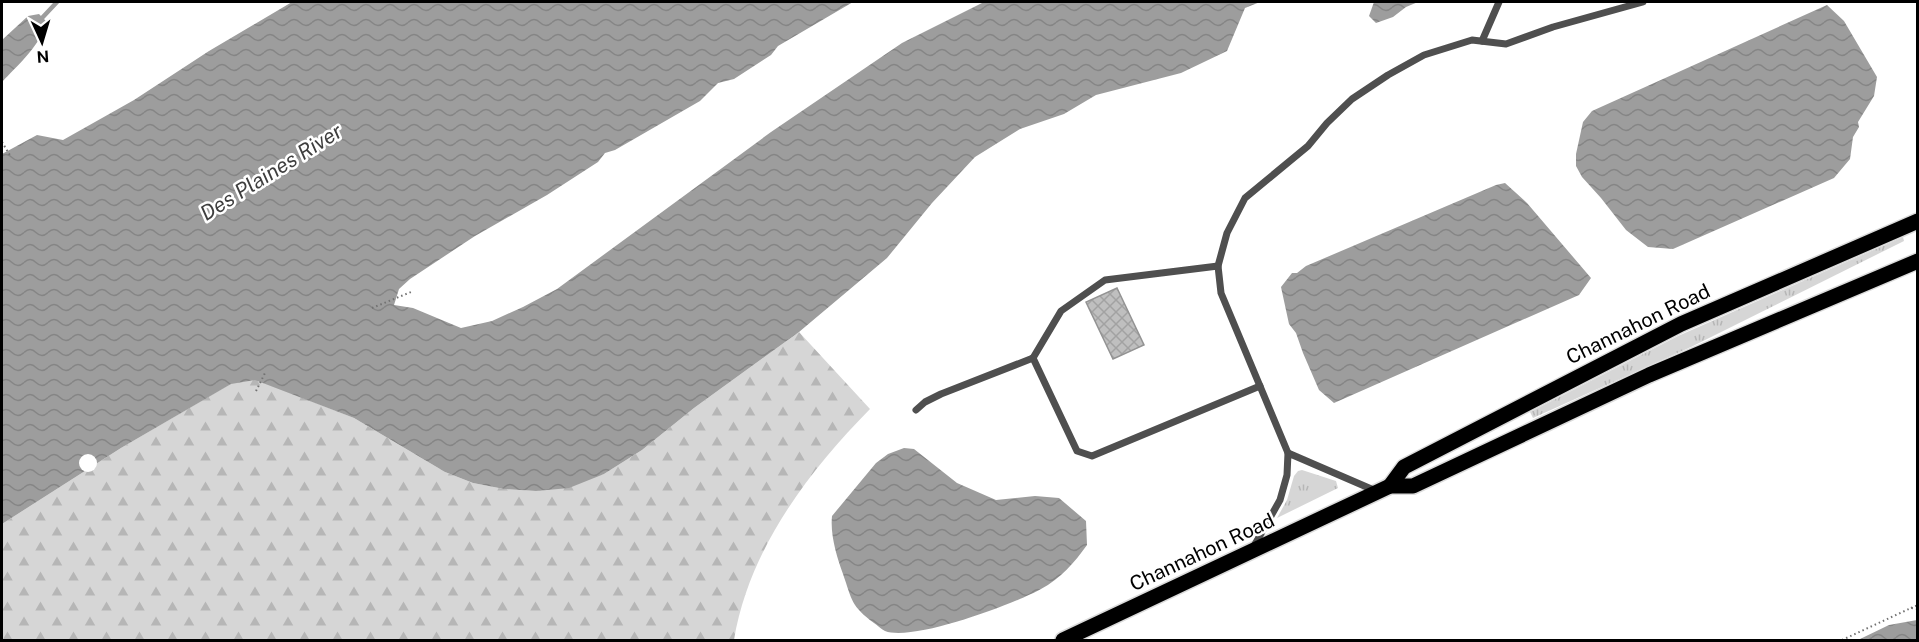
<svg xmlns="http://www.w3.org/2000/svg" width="1919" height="642" viewBox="0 0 1919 642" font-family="'Public Sans',sans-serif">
<defs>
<pattern id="grass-tufts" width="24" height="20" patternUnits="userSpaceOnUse" patternTransform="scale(1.5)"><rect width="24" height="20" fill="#d6d6d6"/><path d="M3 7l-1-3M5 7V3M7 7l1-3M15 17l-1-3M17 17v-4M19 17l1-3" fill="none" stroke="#b6b6b6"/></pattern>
<pattern id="forest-firs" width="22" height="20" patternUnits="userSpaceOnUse" patternTransform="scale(1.5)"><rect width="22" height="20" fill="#d6d6d6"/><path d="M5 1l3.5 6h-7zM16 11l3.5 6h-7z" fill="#b6b6b6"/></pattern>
<pattern id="water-waves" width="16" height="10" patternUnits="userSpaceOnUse" patternTransform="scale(1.5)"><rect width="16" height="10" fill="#9d9d9d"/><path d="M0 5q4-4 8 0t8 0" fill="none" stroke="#858585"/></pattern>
<pattern id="building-cross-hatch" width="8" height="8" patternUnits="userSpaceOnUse" patternTransform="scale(1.5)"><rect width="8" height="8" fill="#bfbfbf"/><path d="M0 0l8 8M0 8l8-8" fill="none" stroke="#a2a2a2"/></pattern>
</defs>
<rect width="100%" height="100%" fill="#fff"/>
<g fill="url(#grass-tufts)">
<polygon points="1903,237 1904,241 1691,347 1533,418 1530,412 1678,336"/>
<polygon points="1302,470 1336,481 1338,488 1277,518 1287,500 1294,476 1298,471"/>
</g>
<path fill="url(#forest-firs)" d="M799,332L870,409C807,473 749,550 734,640H2V524L121,448L232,383L255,379L354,418L445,472L473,483L504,489L536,491L604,474L642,450L694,408Z"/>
<g fill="url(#water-waves)">
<polygon points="292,2 853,2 778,46 771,55 734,79 718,83 700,101 615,150 605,153 598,162 547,195 475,236 410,279 399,289 394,305 413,308 461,328 492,321 523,307 557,289 771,132 902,43 984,2 1260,2 1245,8 1227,51 1181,73 1096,95 1064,114 1020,129 975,157 932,203 887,258 799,332 694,408 642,450 604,474 569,488 536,491 504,489 473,483 445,472 354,418 255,380 231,384 121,448 2,524 2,154 37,135 63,140 134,100 209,51"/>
<polygon points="1374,2 1418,2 1406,7 1393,17 1376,23 1369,16"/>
<polygon points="1827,5 1844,21 1877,77 1874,96 1858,122 1859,127 1853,137 1850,159 1834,178 1673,249 1648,247 1626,230 1601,198 1582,177 1576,166 1576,154 1583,122 1592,111"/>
<path d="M39,14L46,21C44,42 16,67 2,82V40L28,16Z"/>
<polygon points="1505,183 1527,203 1591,278 1579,295 1334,403 1319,390 1303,353 1296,333 1289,324 1281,287 1292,273 1297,273 1306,266 1496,185"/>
<path d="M904,448L914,449L957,483L996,500L1035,496L1059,498L1086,521L1087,545C1075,562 1060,579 1041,589C1014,604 913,642 885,631C881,629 877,625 874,623C851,606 852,600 843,574C837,557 830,535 832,516L876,463L888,454Z"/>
<polygon points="1917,620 1917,640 1858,640 1889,625"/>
</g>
<circle fill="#fff" cx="88" cy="463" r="9"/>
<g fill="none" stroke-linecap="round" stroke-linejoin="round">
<polyline stroke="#9d9d9d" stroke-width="4.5" points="42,18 57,2"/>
</g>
<polygon fill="url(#building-cross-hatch)" stroke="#939393" stroke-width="1.5" points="1117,288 1144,345 1113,359 1086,302"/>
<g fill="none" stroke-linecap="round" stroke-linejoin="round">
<defs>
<g id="primary">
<polyline points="1390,486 1404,467 1681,324 1918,221"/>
<polyline points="1063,640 1390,486 1413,486 1649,375 1918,261"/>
</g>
</defs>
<use href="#primary" stroke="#dbdbdb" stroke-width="18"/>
<g stroke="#717171" stroke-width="2" stroke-dasharray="1.5 3" stroke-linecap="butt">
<polyline points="2,142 11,157"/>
<polyline points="372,308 411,292"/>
<polyline points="256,391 265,373"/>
<polyline points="1911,608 1918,605"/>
<polyline points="1842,640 1911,608 1918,609"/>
</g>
<g stroke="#4f4f4f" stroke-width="7">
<polyline points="1482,41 1499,2"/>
<polyline points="1033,358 1077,451 1092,456 1260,386"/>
<polyline points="916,410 925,402 941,394 1033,358 1061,311 1105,280 1218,266"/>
<polyline points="1288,453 1221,293 1218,266 1227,233 1245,198 1308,146 1327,123 1352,99 1388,75 1424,55 1472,40 1506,44 1553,27 1643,2"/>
<polyline points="1254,546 1280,500 1287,475 1288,453 1376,491"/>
</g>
<use href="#primary" stroke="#000" stroke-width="15"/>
</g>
<g text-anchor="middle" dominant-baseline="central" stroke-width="5" stroke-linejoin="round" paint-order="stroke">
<g font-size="20" fill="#000" stroke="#fff">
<text transform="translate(1638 324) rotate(-26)">Channahon Road</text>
<text transform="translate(1202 552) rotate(-25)">Channahon Road</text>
</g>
<g font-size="21" font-style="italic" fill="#3e3e3e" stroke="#fff">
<text transform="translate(271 172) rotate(-32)">Des Plaines River</text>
</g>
</g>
<rect width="1919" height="642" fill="none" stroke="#000000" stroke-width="6"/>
<g transform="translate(42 42) rotate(176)" stroke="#ffffff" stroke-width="4.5" paint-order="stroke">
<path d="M0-4.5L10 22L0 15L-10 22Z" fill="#000000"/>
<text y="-9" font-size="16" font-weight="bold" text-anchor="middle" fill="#000000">N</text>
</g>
</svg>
